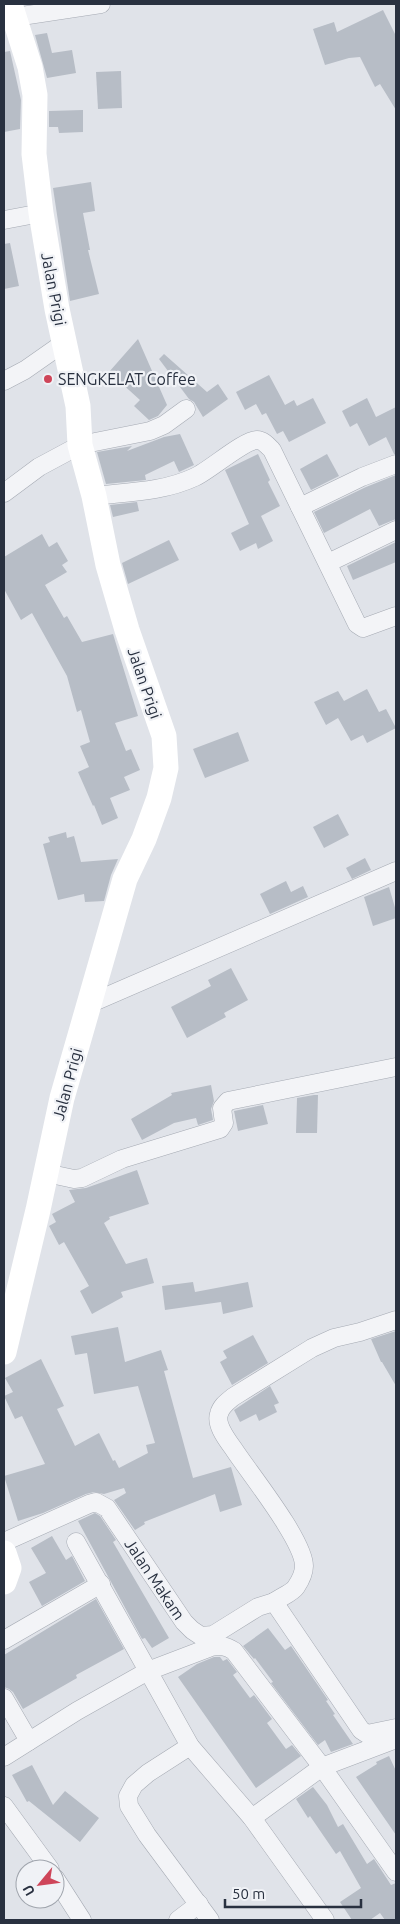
<svg xmlns="http://www.w3.org/2000/svg" width="400" height="1924" viewBox="0 0 400 1924" font-family="Ubuntu,sans-serif">
<rect width="100%" height="100%" fill="#e0e3e9"/>
<g fill="#b7bdc6">
<polygon points="383,10 396,36 396,110 380,84 375,87 360,57 349,58 325,65 313,29 334,22 337,32"/>
<polygon points="47,33 52,53 72,50 76,73 47,78 35,35"/>
<polygon points="10,51 21,100 20,129 4,132 4,52"/>
<polygon points="121,71 122,108 98,109 96,72"/>
<polygon points="83,110 83,132 59,133 58,127 49,127 49,111"/>
<polygon points="91,182 95,211 83,213 90,250 88,250 99,294 70,301 53,188"/>
<polygon points="10,243 19,286 4,289 4,244"/>
<polygon points="138,339 167,405 158,416 149,420 134,406 140,400 109,372"/>
<polygon points="164,354 207,392 218,384 228,399 203,417 194,402 189,399 159,359"/>
<polygon points="269,375 285,405 294,400 297,406 313,398 326,423 289,442 283,431 277,434 266,413 262,415 256,404 245,410 236,392"/>
<polygon points="367,398 376,417 396,407 396,454 394,454 386,437 369,446 357,423 350,427 342,411"/>
<polygon points="180,434 194,465 179,472 174,461 145,475 146,480 106,484 97,452 132,446 127,451 164,437"/>
<polygon points="258,454 270,480 268,482 280,506 261,516 273,541 258,549 256,543 240,551 231,533 249,524 225,470"/>
<polygon points="327,454 339,476 311,490 300,469"/>
<polygon points="396,475 396,519 379,526 370,509 324,533 314,512 366,487"/>
<polygon points="137,502 139,511 113,517 110,505"/>
<polygon points="42,534 49,547 57,542 68,561 62,565 67,572 45,585 64,618 67,616 82,642 113,634 138,716 115,723 126,751 131,749 140,770 124,777 130,790 110,798 118,818 102,825 94,805 93,806 78,772 89,767 80,746 90,742 81,710 77,712 67,676 32,613 21,620 4,589 4,557"/>
<polygon points="169,540 179,560 128,584 122,563"/>
<polygon points="396,542 396,562 353,580 347,566"/>
<polygon points="367,689 379,712 386,709 396,728 367,743 363,735 351,741 338,718 326,725 314,702 338,691 344,701"/>
<polygon points="238,732 249,761 205,778 193,749"/>
<polygon points="338,814 349,835 324,848 313,827"/>
<polygon points="66,832 67,838 74,836 81,862 118,859 111,875 104,901 85,902 84,894 58,900 43,844 50,842 48,837"/>
<polygon points="365,858 371,870 352,879 346,868"/>
<polygon points="286,881 291,892 303,886 308,897 270,914 260,894"/>
<polygon points="389,887 396,911 396,918 373,926 364,897"/>
<polygon points="231,968 248,1000 224,1013 226,1017 187,1038 171,1007 211,986 208,980"/>
<polygon points="211,1085 214,1101 211,1109 213,1120 198,1125 196,1118 174,1123 142,1140 131,1119 172,1095 171,1093"/>
<polygon points="314,1095 318,1095 317,1133 296,1133 297,1098"/>
<polygon points="263,1105 268,1124 238,1131 234,1111"/>
<polygon points="137,1170 149,1204 109,1217 110,1219 104,1223 126,1264 147,1258 154,1283 121,1292 123,1297 92,1314 80,1291 89,1286 64,1242 59,1245 49,1226 56,1222 52,1214 75,1202 69,1190 86,1188"/>
<polygon points="193,1282 195,1292 248,1282 253,1307 223,1314 221,1302 165,1310 162,1286"/>
<polygon points="118,1327 125,1362 161,1350 168,1370 164,1371 193,1478 231,1467 242,1505 220,1512 215,1494 144,1522 145,1524 135,1530 114,1500 126,1493 124,1488 104,1494 94,1492 86,1494 43,1513 18,1521 4,1476 45,1464 22,1416 15,1419 4,1396 13,1392 5,1378 41,1359 64,1406 57,1409 75,1446 99,1433 113,1461 115,1460 119,1468 148,1453 146,1445 155,1443 138,1386 94,1394 87,1353 75,1355 71,1336"/>
<polygon points="396,1331 396,1386 382,1362 381,1362 371,1339"/>
<polygon points="253,1335 268,1363 232,1385 220,1362 227,1358 223,1351"/>
<polygon points="270,1386 279,1403 274,1405 277,1412 259,1421 256,1414 240,1422 234,1410"/>
<polygon points="95,1513 100,1516 116,1540 113,1542 169,1638 152,1648 145,1638 142,1639 78,1521"/>
<polygon points="52,1536 66,1560 72,1556 85,1581 42,1606 29,1582 46,1573 31,1548"/>
<polygon points="96,1599 124,1649 76,1675 77,1678 23,1709 13,1692 9,1689 4,1687 4,1655"/>
<polygon points="268,1628 285,1650 291,1646 328,1700 326,1701 335,1714 333,1715 353,1744 331,1752 325,1740 318,1745 271,1683 273,1682 255,1658 254,1659 243,1646"/>
<polygon points="214,1657 220,1657 223,1661 227,1659 237,1672 233,1675 250,1698 254,1695 272,1719 267,1723 286,1749 292,1745 301,1756 256,1788 178,1677 197,1664"/>
<polygon points="389,1756 396,1771 396,1835 356,1777 377,1764 376,1762"/>
<polygon points="32,1765 53,1805 65,1791 99,1818 80,1842 29,1801 27,1802 12,1775"/>
<polygon points="313,1787 327,1805 338,1827 343,1824 367,1864 374,1859 391,1885 396,1883 396,1920 385,1920 380,1913 370,1920 352,1920 340,1902 361,1888 340,1851 336,1854 310,1816 308,1818 296,1799"/>
</g>
<g fill="none" stroke-linecap="round" stroke-linejoin="round">
<defs>
<g id="street">
<polyline points="15,17 101,4"/>
<polyline points="4,220 41,213"/>
<polyline points="4,381 25,370 65,342"/>
<polyline points="4,493 39,467 80,445 150,431 164,425 186,409"/>
<path d="M94,496C128,492 163,492 195,477C210,470 244,440 257,440C263,440 268,446 272,450L357,624L363,628L396,616"/>
<polyline points="300,507 362,477 396,464"/>
<polyline points="328,563 396,530"/>
<polyline points="89,1004 396,871"/>
<polyline points="46,1173 74,1179 82,1178 122,1159 220,1129 224,1123 222,1108 228,1101 396,1067"/>
<polyline points="4,1542 89,1504 96,1502 107,1508 184,1622 192,1630 201,1636 213,1635 258,1607 274,1602 361,1730 367,1734 396,1728"/>
<polyline points="76,1542 190,1746 252,1818 325,1920"/>
<path d="M274,1602C281,1597 292,1593 296,1587C300,1581 304,1573 304,1566C304,1541 251,1475 235,1451C229,1442 215,1426 219,1414C221,1406 227,1402 233,1397L312,1348L334,1338L360,1332L396,1320"/>
<polyline points="4,1640 101,1584"/>
<polyline points="4,1698 29,1741"/>
<polyline points="190,1746 148,1773 134,1785 128,1796 129,1806 147,1835 210,1920"/>
<path d="M4,1757L77,1711L148,1671L211,1647C221,1645 226,1646 234,1651L322,1767L396,1872"/>
<polyline points="4,1806 50,1869"/>
<polyline points="252,1818 322,1767 396,1739"/>
<polyline points="55,1878 82,1920"/>
<polyline points="178,1920 199,1904"/>
</g>
</defs>
<use href="#street" stroke="#a5aab3" stroke-width="19"/>
<use href="#street" stroke="#f3f4f7" stroke-width="18"/>
<g stroke="#fff" stroke-width="25">
<polyline points="4,1352 38,1210 62,1098 125,879 144,839 159,798 166,768 164,736 127,630 108,565 94,496 80,445 78,406 57,309 41,213 34,154 35,95 30,67 10,4"/>
<polyline points="4,1553 9,1568 4,1582"/>
</g>
</g>
<circle fill="#ce4559" stroke="#f0f2f6" stroke-width="2" cx="48" cy="379" r="5"/>
<g text-anchor="middle" dominant-baseline="central" stroke-width="4.5" stroke-linejoin="round" paint-order="stroke">
<g font-size="16" fill="#293140" stroke="#f0f2f6">
<text transform="translate(54 289) rotate(79)">Jalan Prigi</text>
<text transform="translate(145 683) rotate(71)">Jalan Prigi</text>
<text transform="translate(67 1084) rotate(-75)">Jalan Prigi</text>
<text transform="translate(155 1579) rotate(56)">Jalan Makam</text>
</g>
<g font-size="16" fill="#293140" stroke="#f0f2f6" text-anchor="start">
<text x="58" y="379">SENGKELAT Coffee</text>
</g>
</g>
<rect width="400" height="1924" fill="none" stroke="#293140" stroke-width="10"/>
<g transform="translate(40 1884) rotate(241)"><circle r="24" fill="#f0f2f6" stroke="#a0a5ad"/>
<path d="M0-4L9 19L0 12L-9 19Z" fill="#ce4559"/>
<text y="-8" font-size="14" font-weight="bold" text-anchor="middle" fill="#293140">U</text>
</g>
<path d="M225 1899v8h136v-8" fill="none" stroke="#293140" stroke-width="2.5"/>
<text x="232" y="1899" font-size="15" fill="#293140" stroke="#f0f2f6" stroke-width="4" paint-order="stroke">50 m</text>
</svg>
